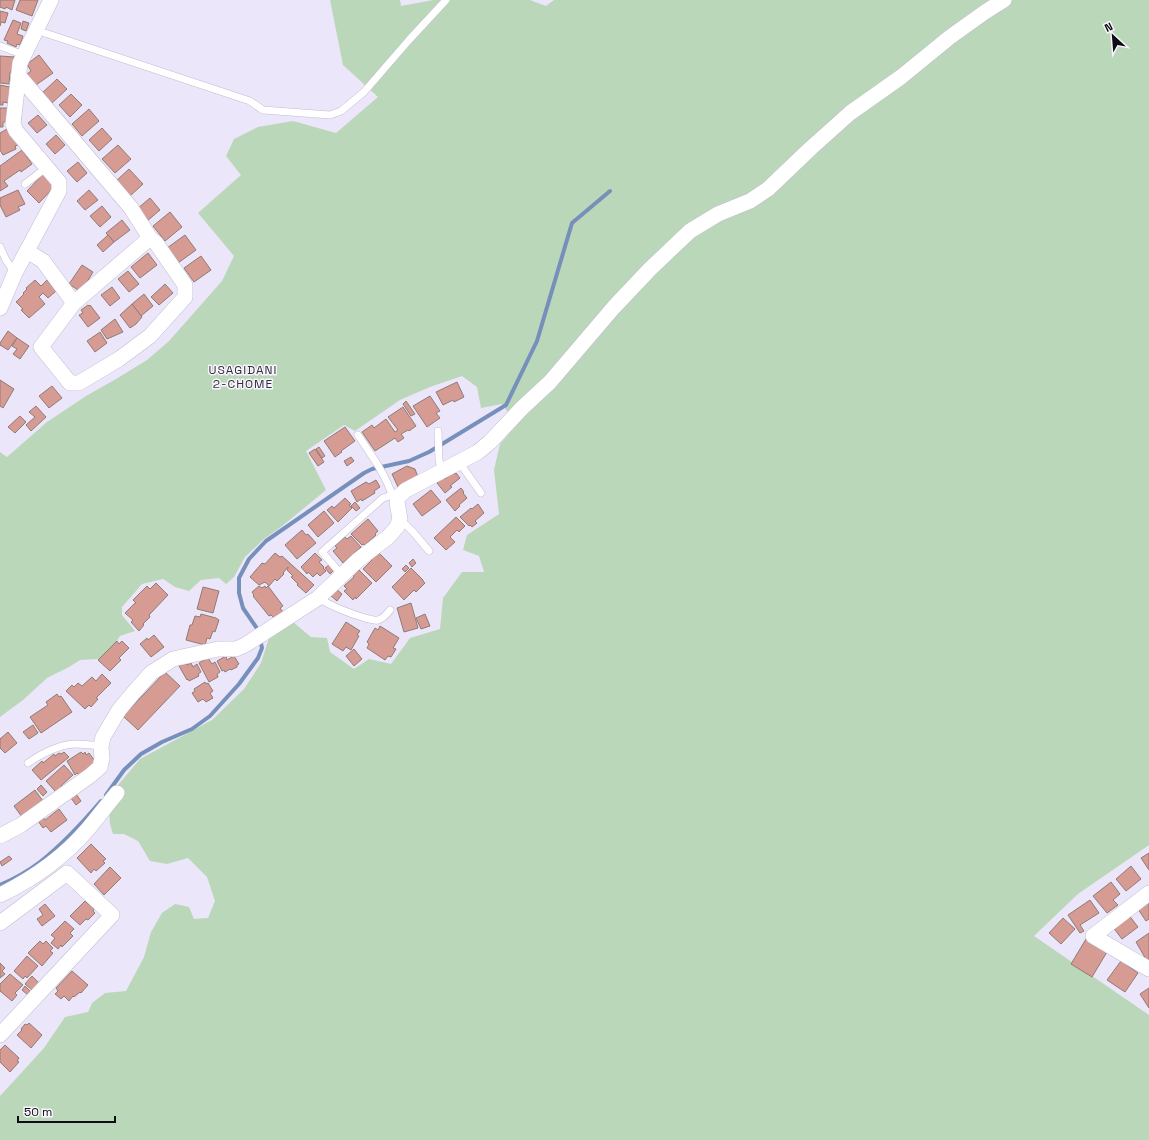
<svg xmlns="http://www.w3.org/2000/svg" width="1149" height="1140" viewBox="0 0 1149 1140" font-family="'Space Grotesk',sans-serif">
<rect width="100%" height="100%" fill="#ece6fa"/>
<polygon fill="#bbd7ba" points="330,0 400,0 401,6 433,0 530,0 546,6 554,0 1149,0 1149,845 1078,894 1034,936 1149,1015 1149,1140 0,1140 0,1096 44,1048 65,1017 88,1012 92,1003 105,993 126,991 144,957 151,932 162,913 175,904 189,907 194,919 208,918 215,901 207,877 188,858 167,864 150,861 138,841 124,834 113,834 110,824 108,797 140,759 212,720 244,689 261,663 269,638 293,622 311,637 327,638 330,652 354,669 369,659 391,664 410,638 440,629 443,598 462,572 484,572 479,556 463,550 467,535 499,514 494,470 500,444 517,425 502,404 481,408 477,387 462,376 430,387 400,400 355,431 344,425 306,451 326,490 281,527 264,539 245,557 234,577 226,584 219,578 201,580 189,591 175,587 163,579 142,584 122,607 122,615 135,631 120,636 109,652 98,659 80,660 69,667 47,678 23,700 0,717 0,452 7,457 47,422 86,396 116,379 147,360 169,341 222,281 234,256 198,213 241,175 226,156 234,139 258,127 293,121 336,133 378,97 343,65"/>
<g fill="none" stroke-linecap="round" stroke-linejoin="round">
<g stroke="#7690bb" stroke-width="4">
<polyline points="259,632 258,630 243,608 239,593 239,578 249,559 266,541 364,473 372,469 409,461 429,452 506,405 537,341 572,223 610,191"/>
<polyline points="106,795 124,770 141,754 162,742 192,729 210,716 239,684 258,658 262,648 260,639"/>
<path d="M0,885C14,879 28,871 40,862C63,844 83,822 101,801"/>
</g>
</g>
<g fill="#d69b92" stroke="#907b77">
<polygon points="0,0 15,0 12,10 6,7 5,9 0,7"/>
<polygon points="20,0 38,0 32,16 16,10"/>
<polygon points="0,11 8,13 5,23 1,22 0,26"/>
<polygon points="13,20 21,23 17,34 23,36 20,45 17,44 16,47 7,43 8,41 4,40"/>
<polygon points="23,21 29,23 26,31 21,29"/>
<polygon points="39,55 53,73 36,85 27,74 31,71 27,64"/>
<polygon points="0,56 15,57 13,72 10,72 9,84 0,83"/>
<polygon points="57,79 67,89 51,104 41,94"/>
<polygon points="0,85 10,87 8,103 3,102 3,105 0,105"/>
<polygon points="71,94 82,105 70,117 59,105"/>
<polygon points="0,108 8,108 9,122 3,122 3,127 0,127"/>
<polygon points="89,109 99,121 82,136 72,124"/>
<polygon points="38,115 47,125 37,133 28,123"/>
<polygon points="102,128 112,139 99,151 89,140"/>
<polygon points="7,129 11,136 13,135 18,145 15,146 16,149 3,155 0,150 0,133"/>
<polygon points="56,135 65,145 55,154 46,144"/>
<polygon points="118,145 131,159 115,173 102,159"/>
<polygon points="22,150 32,164 21,172 20,170 4,181 8,186 0,191 0,166"/>
<polygon points="78,162 87,173 77,182 67,171"/>
<polygon points="129,169 143,184 130,196 116,181"/>
<polygon points="44,173 56,185 39,203 27,191"/>
<polygon points="18,190 25,204 18,207 20,210 6,217 0,205 0,198"/>
<polygon points="89,190 98,200 85,210 77,201"/>
<polygon points="150,198 160,210 147,221 137,209"/>
<polygon points="102,206 111,217 100,227 90,216"/>
<polygon points="170,212 182,227 165,241 153,226"/>
<polygon points="122,220 130,230 114,242 106,233"/>
<polygon points="108,235 114,242 103,252 97,245"/>
<polygon points="185,235 196,250 178,263 167,248"/>
<polygon points="148,253 157,265 140,278 131,267"/>
<polygon points="201,256 211,270 194,282 184,268"/>
<polygon points="82,265 93,272 81,292 69,284"/>
<polygon points="128,271 139,284 129,292 118,279"/>
<polygon points="35,280 41,286 47,280 56,291 48,298 43,293 39,297 45,304 29,318 21,310 23,309 16,302 24,294 23,293 27,289 26,288"/>
<polygon points="165,284 173,293 159,305 151,297"/>
<polygon points="112,287 120,298 110,306 101,295"/>
<polygon points="144,294 153,306 141,316 132,304"/>
<polygon points="132,304 142,317 136,324 130,328 120,315"/>
<polygon points="88,305 89,306 90,305 100,318 88,327 79,315 83,313 81,310"/>
<polygon points="115,319 123,332 107,339 101,330"/>
<polygon points="8,331 17,338 8,350 0,345 0,343"/>
<polygon points="100,332 107,343 95,352 87,341"/>
<polygon points="17,338 29,346 20,359 13,354 17,349 12,346"/>
<polygon points="0,380 14,389 3,408 0,406"/>
<polygon points="457,382 464,397 454,402 453,400 443,405 436,392"/>
<polygon points="52,386 62,398 49,408 39,396"/>
<polygon points="430,396 440,411 436,413 440,418 427,427 413,406"/>
<polygon points="406,401 415,414 411,416 403,404"/>
<polygon points="36,406 46,417 31,431 26,425 35,417 29,412"/>
<polygon points="403,407 416,426 409,431 408,430 401,434 404,438 398,442 395,438 375,451 362,432 372,425 374,428 386,419 395,432 398,430 388,417"/>
<polygon points="20,416 26,422 15,433 8,427"/>
<polygon points="345,427 355,441 341,451 342,452 335,457 324,441"/>
<polygon points="319,447 325,456 322,458 316,449"/>
<polygon points="315,449 324,462 318,466 309,453"/>
<polygon points="351,457 354,461 347,466 344,461"/>
<polygon points="407,466 415,469 418,477 398,487 392,474"/>
<polygon points="453,472 454,474 456,473 460,478 450,486 452,487 445,493 437,483 443,477 445,479"/>
<polygon points="376,480 380,487 374,491 375,493 362,501 361,499 357,502 351,491 366,482 369,484"/>
<polygon points="461,488 464,492 463,493 467,498 459,505 460,506 455,511 446,500"/>
<polygon points="431,490 441,502 422,516 413,504"/>
<polygon points="345,498 351,504 349,505 352,508 338,522 327,510 332,506 334,508"/>
<polygon points="355,502 360,508 356,511 351,506"/>
<polygon points="478,504 484,513 475,521 477,523 472,527 470,525 469,526 460,517 471,508 472,509"/>
<polygon points="324,511 334,523 318,537 308,525"/>
<polygon points="456,517 465,526 459,532 457,530 450,537 455,542 446,550 434,538"/>
<polygon points="368,519 378,531 375,534 376,535 365,545 363,544 362,545 351,534"/>
<polygon points="302,530 306,535 308,534 316,543 297,559 285,545"/>
<polygon points="351,536 361,547 343,563 333,551 337,548 335,546 345,537 347,539"/>
<polygon points="377,551 392,566 376,582 363,569 372,560 370,558"/>
<polygon points="275,553 280,557 282,556 314,585 306,593 297,585 298,584 291,577 293,576 287,570 288,568 288,567 283,573 284,574 277,581 275,579 269,586 265,582 259,585 250,577 262,563 265,564"/>
<polygon points="315,553 322,560 319,562 324,567 323,568 326,571 320,576 317,573 313,577 308,572 307,574 301,567"/>
<polygon points="413,559 416,563 412,567 409,563"/>
<polygon points="329,565 334,570 330,574 325,568"/>
<polygon points="406,565 409,568 405,572 402,569"/>
<polygon points="411,568 423,580 423,581 425,583 416,592 414,590 404,600 392,587"/>
<polygon points="359,570 372,583 356,599 355,597 353,600 344,591 347,589 344,586 354,577 353,575"/>
<polygon points="156,583 168,595 149,615 150,617 143,624 144,625 139,631 131,622 133,620 125,613 135,603 136,603 133,600 147,586 150,589"/>
<polygon points="259,586 262,588 265,586 266,588 268,586 283,606 280,608 283,612 274,618 271,615 269,616 253,596 254,595 252,592"/>
<polygon points="203,587 219,591 213,613 197,609"/>
<polygon points="335,588 342,594 337,601 330,595"/>
<polygon points="411,603 418,628 404,632 397,608"/>
<polygon points="201,614 216,618 219,620 215,632 213,631 210,639 207,638 205,645 186,640 190,625 192,625 195,616 200,617"/>
<polygon points="425,614 430,626 421,629 416,618"/>
<polygon points="346,622 360,631 357,635 359,636 351,650 346,647 343,651 332,644"/>
<polygon points="380,626 399,638 393,648 396,649 391,657 388,656 385,660 367,648 369,644 367,642 375,628 378,630"/>
<polygon points="154,635 164,647 151,657 140,644 147,638 148,640"/>
<polygon points="117,641 119,644 122,641 129,648 119,658 121,660 110,671 98,660"/>
<polygon points="354,649 362,659 354,666 346,656"/>
<polygon points="226,656 227,660 234,656 239,664 237,665 237,667 231,670 230,669 225,672 224,670 222,671 217,661"/>
<polygon points="208,658 212,664 215,662 220,672 217,674 218,677 209,682 199,663"/>
<polygon points="185,663 187,665 191,663 193,667 197,664 201,672 198,674 199,676 189,681 188,679 187,680 179,666"/>
<polygon points="165,672 180,686 138,730 123,716"/>
<polygon points="102,674 111,683 96,698 98,699 91,707 89,705 85,709 66,691 72,685 74,687 78,683 82,686 92,677 96,681"/>
<polygon points="205,682 206,684 208,683 213,691 210,693 213,698 206,702 203,699 198,702 192,693 195,691 194,689"/>
<polygon points="57,694 59,697 61,696 72,712 41,733 30,717 48,705 46,702"/>
<polygon points="33,725 38,733 29,739 23,732"/>
<polygon points="8,732 17,743 5,753 0,748 0,739"/>
<polygon points="64,752 69,757 41,780 32,770 42,761 43,763 54,754 55,756 59,753 61,754"/>
<polygon points="81,752 83,754 85,752 86,755 89,753 95,761 95,764 79,775 77,773 75,775 67,761"/>
<polygon points="64,765 73,775 61,786 62,787 56,792 46,781"/>
<polygon points="41,785 47,792 43,796 37,789"/>
<polygon points="35,790 43,801 22,817 14,806"/>
<polygon points="76,794 81,801 76,805 71,798"/>
<polygon points="59,809 67,820 51,832 46,826 43,828 38,821 43,817 45,820"/>
<polygon points="91,844 106,859 103,861 105,863 96,871 94,869 91,873 77,858"/>
<polygon points="1149,853 1149,870 1141,858"/>
<polygon points="9,856 12,859 2,866 0,862"/>
<polygon points="1131,866 1141,879 1126,891 1116,879"/>
<polygon points="110,867 121,878 104,895 94,884"/>
<polygon points="1111,882 1120,894 1113,900 1118,905 1107,913 1093,896"/>
<polygon points="1090,900 1099,913 1080,925 1084,931 1080,933 1068,915"/>
<polygon points="85,901 94,909 93,911 95,913 88,920 86,919 80,925 70,916"/>
<polygon points="1149,902 1149,919 1146,921 1138,909"/>
<polygon points="45,904 55,916 42,926 37,919 43,915 39,909"/>
<polygon points="1128,914 1138,927 1122,939 1112,926"/>
<polygon points="1063,918 1075,929 1061,944 1049,933"/>
<polygon points="65,921 74,929 70,933 73,936 62,947 61,945 58,949 51,943 55,938 51,935"/>
<polygon points="1149,933 1149,959 1147,961 1136,942"/>
<polygon points="1086,939 1107,952 1092,977 1071,964"/>
<polygon points="40,941 43,944 46,941 53,948 50,951 53,953 42,966 28,953"/>
<polygon points="27,956 38,966 27,978 25,976 23,979 14,971"/>
<polygon points="1121,961 1138,973 1125,992 1107,980"/>
<polygon points="0,963 5,968 2,971 5,974 0,978"/>
<polygon points="72,971 88,985 81,993 80,992 74,997 73,996 69,1001 64,996 61,999 55,994 58,991 56,988"/>
<polygon points="10,974 23,985 15,993 17,995 12,1001 0,991 0,984"/>
<polygon points="32,976 39,983 32,990 25,984"/>
<polygon points="25,986 31,992 28,995 22,990"/>
<polygon points="1149,988 1149,1008 1140,994"/>
<polygon points="29,1023 42,1035 31,1048 17,1035 22,1030 21,1029 25,1024 27,1025"/>
<polygon points="5,1045 19,1058 17,1061 19,1062 10,1072 0,1062 0,1050"/>
</g>
<g fill="none" stroke-linecap="round" stroke-linejoin="round">
<defs>
<g id="lane">
<polyline points="36,30 250,101 263,110 330,115 341,111 364,92 409,40 446,0"/>
<polyline points="0,46 24,55"/>
<polyline points="25,184 47,167"/>
<polyline points="0,247 6,260 15,273"/>
<polyline points="438,431 439,460 442,471"/>
<path d="M358,435C371,455 385,473 392,495"/>
<polyline points="459,462 481,493"/>
<polyline points="400,519 414,533 429,551"/>
<polyline points="342,575 322,552 383,498 392,495 398,497"/>
<path d="M318,598C333,607 348,613 365,618C369,619 374,621 378,620C383,619 387,614 390,610"/>
<path d="M28,763C39,755 60,744 75,744C84,744 92,745 101,746"/>
</g>
<g id="street">
<polyline points="19,76 131,208 150,238 156,243 185,285 185,297 150,336 119,359 79,383 70,383 41,347 74,303 150,238"/>
<polyline points="27,251 43,261 74,303"/>
<polyline points="0,308 15,273 59,191 59,182 16,131 13,124 20,63 51,0"/>
<polyline points="0,836 21,825 91,775 100,767 102,758 101,746 103,737 119,710 134,692 151,673 173,659 218,649 236,649 245,645 318,598 358,560 388,537 397,527 400,519 397,502 398,497 406,490 478,452 490,442 522,408 550,382 614,307 650,269 690,231 718,214 750,201 768,189 811,148 850,113 901,77 950,37 985,12 1004,0"/>
<polyline points="1149,893 1093,936 1149,969"/>
<path d="M0,895C33,879 64,857 88,829C98,817 107,805 117,793"/>
<polyline points="0,923 67,873 112,915 0,1035"/>
</g>
</defs>
<use href="#lane" stroke="#c2bccf" stroke-width="8"/>
<use href="#street" stroke="#c2bccf" stroke-width="16"/>
<use href="#lane" stroke="#fff" stroke-width="7"/>
<use href="#street" stroke="#fff" stroke-width="15"/>
</g>
<g text-anchor="middle" dominant-baseline="central" stroke-width="3" stroke-linejoin="round" paint-order="stroke">
<g font-size="12" letter-spacing="1" fill="#312c3b" stroke="#f8f5fd">
<text x="243" y="370">USAGIDANI<tspan x="243" dy="14">2-CHOME</tspan></text>
</g>
</g>
<g transform="translate(1113 36) rotate(334)" stroke="#f8f5fd" stroke-width="3" paint-order="stroke">
<path d="M0-3L7 15L0 10L-7 15Z" fill="#0f0d14"/>
<text y="-6" font-size="11" font-weight="bold" text-anchor="middle" fill="#0f0d14">N</text>
</g>
<path d="M18 1116v6h97v-6" fill="none" stroke="#0f0d14" stroke-width="2"/>
<text x="24" y="1116" font-size="12" fill="#0f0d14" stroke="#f8f5fd" stroke-width="3" paint-order="stroke">50 m</text>
</svg>
